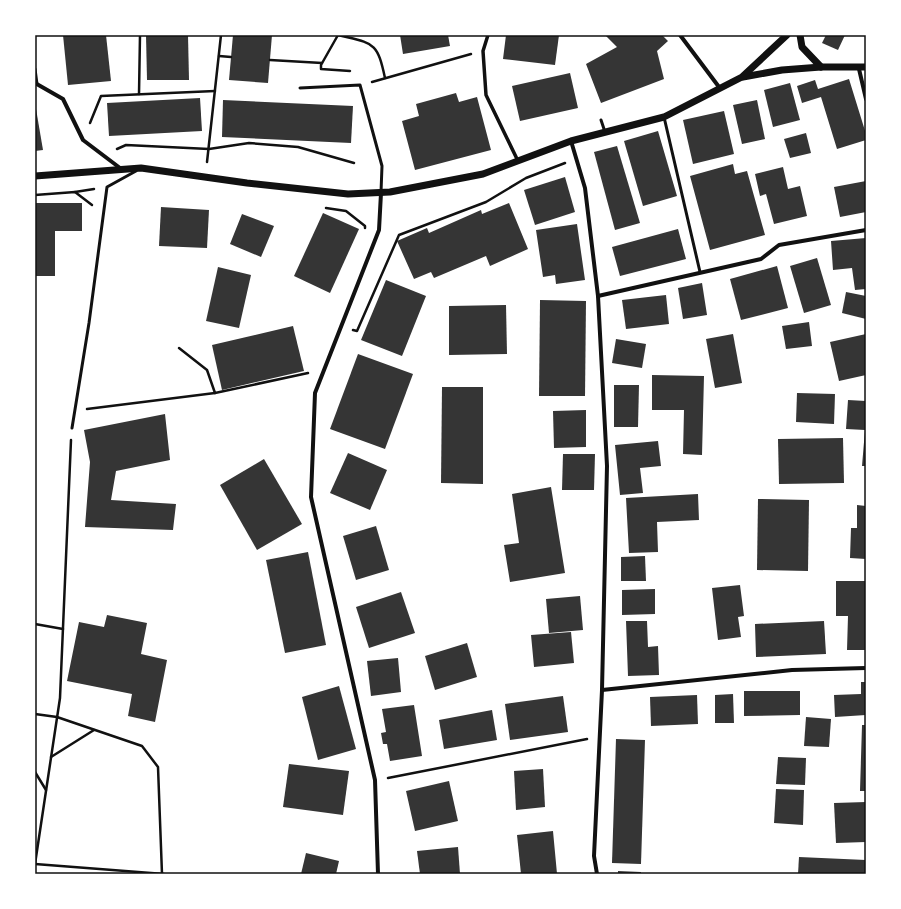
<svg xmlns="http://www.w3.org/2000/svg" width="901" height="909" viewBox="0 0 901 909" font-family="Figtree,sans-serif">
<rect width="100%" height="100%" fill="#fff"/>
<g fill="#353535">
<polygon points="63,35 106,35 111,81 68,85"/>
<polygon points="146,35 188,35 189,80 147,80"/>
<polygon points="233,35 272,35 268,83 229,80"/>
<polygon points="400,35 448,35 450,46 403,54"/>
<polygon points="506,35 559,35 555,65 503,59"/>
<polygon points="605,35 662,35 668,41 657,51 664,79 601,103 586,64 617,47"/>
<polygon points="826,35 845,35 838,50 822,43"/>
<polygon points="570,73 578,108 520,121 512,86"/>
<polygon points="849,79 866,134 866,140 837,149 821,97 802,103 797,86 815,80 818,89"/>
<polygon points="790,83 800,120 773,127 764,90"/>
<polygon points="456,93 459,102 477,97 491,150 415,170 402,121 419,116 416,104"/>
<polygon points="200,98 202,131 109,136 107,103"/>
<polygon points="223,100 353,106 351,143 222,137"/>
<polygon points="757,100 765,139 742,144 733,105"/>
<polygon points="35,103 43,150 35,151"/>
<polygon points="724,111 734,154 693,164 683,120"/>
<polygon points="658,131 677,196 643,206 624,141"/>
<polygon points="806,133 811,153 790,158 784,139"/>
<polygon points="617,146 640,223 615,230 594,152"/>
<polygon points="733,164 735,174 747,171 765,235 710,250 690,176"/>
<polygon points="783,167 788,189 776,192 800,186 807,216 774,224 766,194 760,196 755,174"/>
<polygon points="565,177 575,212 535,225 524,190"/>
<polygon points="866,181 866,212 840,217 834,187"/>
<polygon points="35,203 82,203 82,231 55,231 55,276 35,276"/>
<polygon points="509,203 528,249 490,266 486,256 434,278 431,272 414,279 397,241 427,228 429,233 481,210 482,214"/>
<polygon points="161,207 209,210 207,248 159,246"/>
<polygon points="323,213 359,229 330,293 294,276"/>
<polygon points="242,214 274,226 261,257 230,244"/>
<polygon points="577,224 585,280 556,284 555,275 543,277 536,230"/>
<polygon points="678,229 686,259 620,276 612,247"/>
<polygon points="866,238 866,289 855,290 852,268 833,270 831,241"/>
<polygon points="817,258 831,305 804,313 790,266"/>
<polygon points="777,266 788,308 741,320 730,279"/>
<polygon points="218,267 251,275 239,328 206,321"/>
<polygon points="386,280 426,296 402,356 361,340"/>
<polygon points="702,283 707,315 683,319 678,288"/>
<polygon points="846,292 866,296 866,319 842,313"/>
<polygon points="666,295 669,324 626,329 622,300"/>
<polygon points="540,300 586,301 585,396 539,396"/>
<polygon points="506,305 507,354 449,355 449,306"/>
<polygon points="809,322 812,346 786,349 782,326"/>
<polygon points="293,326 304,371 222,390 212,345"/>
<polygon points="733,334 742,383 715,388 706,339"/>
<polygon points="866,334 866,375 839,381 830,342"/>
<polygon points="616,339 646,344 642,368 612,363"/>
<polygon points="358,354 413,374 385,449 330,429"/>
<polygon points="652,375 704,376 702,455 683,454 684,410 652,410"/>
<polygon points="614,385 639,385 638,427 614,427"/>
<polygon points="442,387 483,387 483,484 441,483"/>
<polygon points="797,393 835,394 834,424 796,422"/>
<polygon points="848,400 866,401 866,466 862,466 865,430 846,429"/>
<polygon points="586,410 586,447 554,448 553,411"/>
<polygon points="165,414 170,460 116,471 111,500 176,504 173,530 85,527 90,462 84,430"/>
<polygon points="843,438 844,483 779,484 778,439"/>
<polygon points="658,441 661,466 640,468 643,493 620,495 615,445"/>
<polygon points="348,453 387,470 370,510 330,493"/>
<polygon points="563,454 595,454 594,490 562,490"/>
<polygon points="264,459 302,524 257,550 220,485"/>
<polygon points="551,487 565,573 510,582 504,545 519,543 512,494"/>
<polygon points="698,494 699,520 657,522 658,552 629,553 626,498"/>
<polygon points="758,499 809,500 808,571 757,570"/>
<polygon points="857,505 866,506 866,559 850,558 851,528 857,528"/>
<polygon points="376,526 389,570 356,580 343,536"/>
<polygon points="308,552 326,645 285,653 266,560"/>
<polygon points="645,556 646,581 621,581 621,557"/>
<polygon points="836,581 866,581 866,650 847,650 848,616 836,616"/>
<polygon points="740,585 744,616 738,617 741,637 718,640 712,588"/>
<polygon points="655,589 655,614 622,615 622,590"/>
<polygon points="401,592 415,633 369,648 356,607"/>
<polygon points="580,596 583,630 549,633 546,599"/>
<polygon points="107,615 147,623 141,654 167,660 155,722 128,716 132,694 67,681 79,622 104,627"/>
<polygon points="626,621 647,621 648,647 658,646 659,675 628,676"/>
<polygon points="824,621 826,654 756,657 755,624"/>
<polygon points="571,632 574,663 534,667 531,635"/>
<polygon points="467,643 477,677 435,690 425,656"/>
<polygon points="398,658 401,692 371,696 367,661"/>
<polygon points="861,682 866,682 866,715 835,717 834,695 861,694"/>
<polygon points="339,686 356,749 318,760 302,697"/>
<polygon points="744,691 800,691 800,715 744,716"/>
<polygon points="733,694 734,723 715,723 715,695"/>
<polygon points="697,695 698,724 651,726 650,697"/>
<polygon points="563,696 568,732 510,740 505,704"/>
<polygon points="414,705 422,756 390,761 387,744 383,744 381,733 386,732 382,709"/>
<polygon points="492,710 497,740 444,749 439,720"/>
<polygon points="806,717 831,719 829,747 804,746"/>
<polygon points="862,725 866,725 866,791 860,791"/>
<polygon points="616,739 645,740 641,864 612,863"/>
<polygon points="778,757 806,758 805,785 776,784"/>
<polygon points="289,764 349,771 343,815 283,807"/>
<polygon points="543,769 545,807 516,810 514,771"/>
<polygon points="449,781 458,821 415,831 406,791"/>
<polygon points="776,789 804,790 803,825 774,823"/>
<polygon points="866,802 866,842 836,843 834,803"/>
<polygon points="553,831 557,874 521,874 517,835"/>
<polygon points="458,847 460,874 420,874 417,851"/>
<polygon points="306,853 339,861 336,874 301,874"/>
<polygon points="799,857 866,860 866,874 798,874"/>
<polygon points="618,871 641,872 641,874 618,874"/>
</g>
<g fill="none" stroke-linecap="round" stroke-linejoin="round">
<g stroke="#111" stroke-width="2.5">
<polyline points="338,35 321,65 321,69 350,71"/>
<path d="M338,35C374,44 377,41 385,78"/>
<polyline points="219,56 231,57"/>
<polyline points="270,60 322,63"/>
<polyline points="372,82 471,54"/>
<polyline points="139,94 140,35"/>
<polyline points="90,123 101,96 215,91"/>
<polyline points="117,149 126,145 209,149 249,143 298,147 354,163"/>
<polyline points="207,162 221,35"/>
<polyline points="75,192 94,189"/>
<polyline points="35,195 75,192 92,205"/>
<polyline points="326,208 346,211 365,226 365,228"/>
<polyline points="353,330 357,331 399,235 486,202 526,178 565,163"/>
<polyline points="179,348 207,370 215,393"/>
<polyline points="87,409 215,393 308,373"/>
<polyline points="35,624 63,629"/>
<polyline points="35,714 57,717 142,746 158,767 162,874"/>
<polyline points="51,757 94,730"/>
<polyline points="35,772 46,790"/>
<polyline points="388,778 587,739"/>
<polyline points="35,864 60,698 71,440"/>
<polyline points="35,864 164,874"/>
</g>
<g stroke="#111" stroke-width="3">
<polyline points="35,69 37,84"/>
<polyline points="300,88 360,85 382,166 381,192"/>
<polyline points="664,117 700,272"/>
<polyline points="601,120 605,132"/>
<polyline points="72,428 89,323 107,187 136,171"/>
</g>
<polyline stroke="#111" stroke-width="3.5" points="488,35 483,51 486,95 518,161"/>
<g stroke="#111" stroke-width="4">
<polyline points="680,35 719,87"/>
<polyline points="859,69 866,99"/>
<polyline points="35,83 63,99 83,140 120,168"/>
<polyline points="571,141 585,188 598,296 607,466 602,690 594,856 597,874"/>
<polyline points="598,296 761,259 779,245 866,230"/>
<polyline points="602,690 792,670 866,668"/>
<polyline points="378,874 375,780 311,497 315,393 379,230 381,193"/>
</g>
<g stroke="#111" stroke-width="7">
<polyline points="800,35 802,47 821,67"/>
<polyline points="743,77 782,70 821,67 866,67"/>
<polyline points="35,176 141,168 247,183 348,194 390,192 483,174 571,141 664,117 742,77 787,35"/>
</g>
</g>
<rect width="901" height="909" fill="none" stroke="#ffffff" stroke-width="72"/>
<rect x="36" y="36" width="829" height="837" fill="none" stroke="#111" stroke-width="1.5"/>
</svg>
